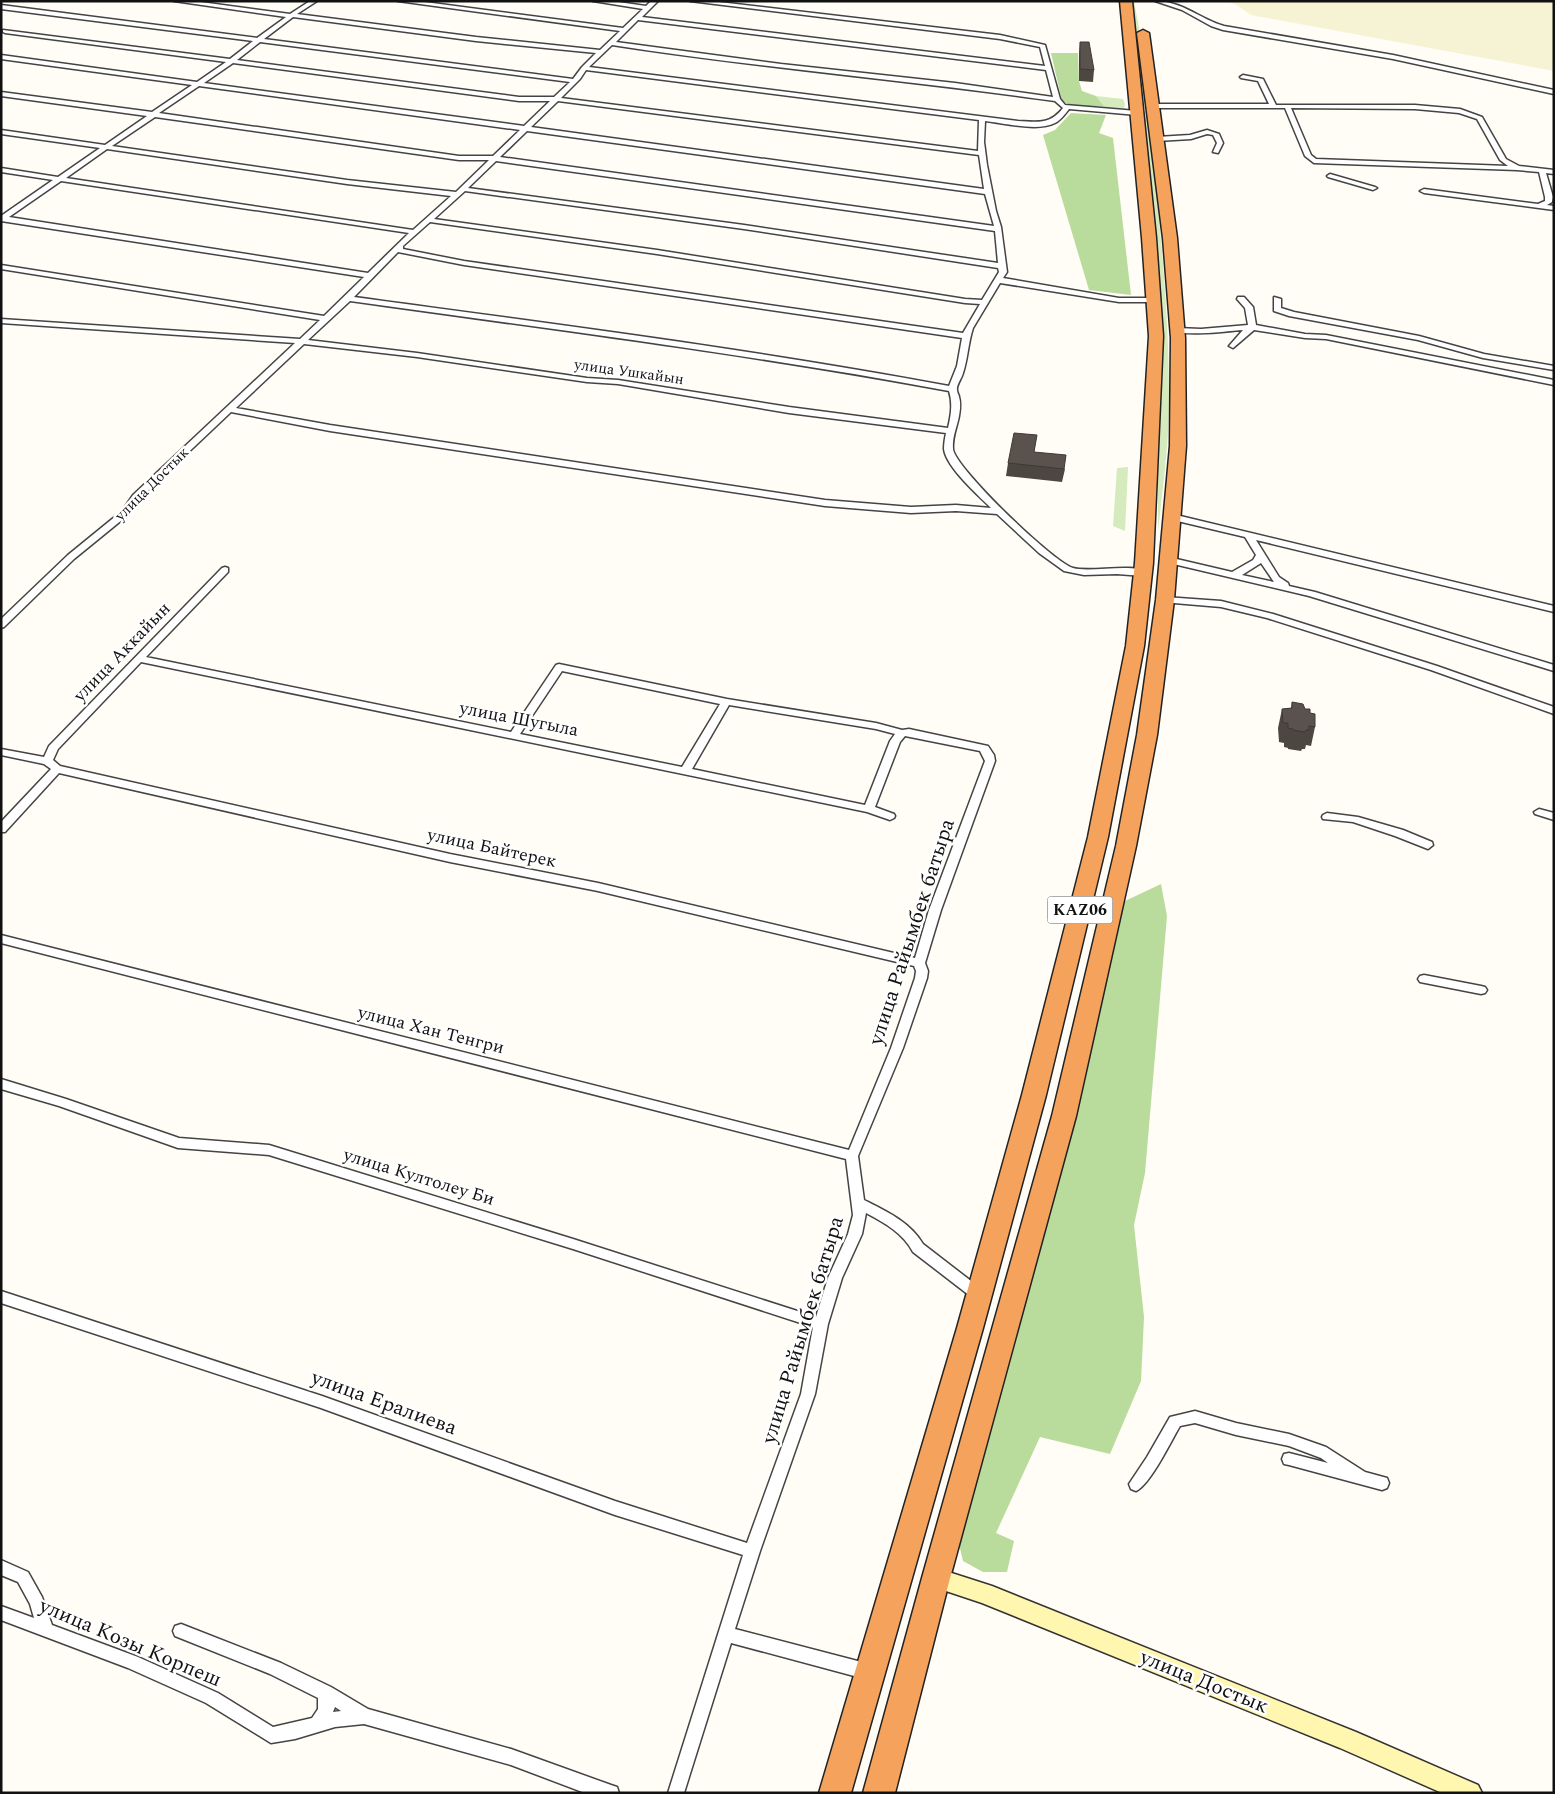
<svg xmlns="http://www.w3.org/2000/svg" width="1555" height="1794" viewBox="0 0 1555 1794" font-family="Spectral,serif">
<rect width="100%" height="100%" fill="#fffdf5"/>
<polygon fill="#f6f3d4" points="1224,1 1554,1 1554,71 1251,15 1235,4"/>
<g fill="#d5ebbd">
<polygon points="1130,1 1134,1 1140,33 1148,108 1142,108"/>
<polygon points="1096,96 1123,99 1125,104 1124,108 1093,107 1104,106"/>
<path d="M1141,111H1148C1158,206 1169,303 1169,398C1169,443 1163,487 1158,531V434Z"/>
<polygon points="1128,467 1125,531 1113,526 1117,468"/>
</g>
<g fill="#b9dc9c">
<polygon points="1051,53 1078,53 1079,81 1082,91 1096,96 1104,106 1073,106 1062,101"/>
<polygon points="1071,113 1106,115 1099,133 1113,138 1131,295 1089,290 1043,135 1055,130"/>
<polygon points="1161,884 1167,916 1145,1173 1134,1225 1144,1317 1141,1381 1110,1454 1040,1437 996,1533 1014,1541 1007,1572 983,1572 963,1561 955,1527 1125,901"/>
</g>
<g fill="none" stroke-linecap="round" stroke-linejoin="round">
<defs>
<g id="street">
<path d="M174,1H193L290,14L310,1H317L297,14L476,37L600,50L620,31L398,1H417L623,28L643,9L593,1H611L646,6L651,1H658L642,17L1045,66L1040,47L1000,39L690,1H710L1000,35L1045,45L1060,99L1065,105L1137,111L1140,113L1137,115L1069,109C1065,114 1061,120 1055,123C1038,132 1004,123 985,121L984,142L987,165L996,211L1001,227L1007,272L1003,278L1119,298H1153L1157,300L1153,302H1119L1000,283L973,328C968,343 968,358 963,373C962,378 956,385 957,390C957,393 959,395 959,397C961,403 960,410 959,416C957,427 952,437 953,449C955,468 1053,562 1073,568C1091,573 1135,562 1148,573L1143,576L1117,574L1084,575L1064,571L1039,553L997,514L956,511L911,513L825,506L330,431L231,412L139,499L128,515L74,559L4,627L1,628V619L68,555L122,511L133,495L295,343L1,323V319L300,339L320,320L1,269V265L324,316L364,277L1,221V216L53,180L1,172V168L58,177L100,148L1,134V130L105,145L147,116L1,96V92L152,112L192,85L1,59V55L197,82L226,62L5,33L3,32V30L230,59L253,41L1,9V5L257,38L286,17ZM293,17L476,41L596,53L582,67L573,79L264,39ZM638,20L1046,70L1053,97L955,83L781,64L616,42ZM260,42L570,82L554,97H519L237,60ZM612,45C759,68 908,80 1055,101L1063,108C1050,125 1037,122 1018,121L589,67ZM233,63L519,101H550L524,126L204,83ZM586,70L979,120L978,151L561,98L580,79ZM199,86L520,130L493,156H459L159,113ZM558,101L979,155L984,189L531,127ZM155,117L459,160H489L456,192L347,180L112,146ZM527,131L985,194L994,226L500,157ZM107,149L347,184L451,196L413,230L66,178ZM496,161L995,231L998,263L744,225L468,188ZM61,181L409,233L368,273L9,217ZM465,191L744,229L998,268L999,272L982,300L965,299L657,250L434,219ZM430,222L657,254L965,303L980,304L963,333L464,261L403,249V246ZM398,252L464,265L962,338L957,366L949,386C752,349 552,324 354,297ZM350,301C549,329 750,354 949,391C953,404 951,415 948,428L789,407L618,380L587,378L417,353L308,340ZM304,344L417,357L587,382L618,384L789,413L946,433C945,438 944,443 944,449C946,467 979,496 991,508L956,505L911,507L825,500L330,425L236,408Z"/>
<path d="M1155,1C1182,1 1200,19 1224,26L1393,55L1554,90V94L1393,59L1223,30L1211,26L1182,10Z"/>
<path d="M1243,75L1263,79L1276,105H1415L1460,109L1482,117L1506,159L1519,166L1554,170V174L1546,173L1553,197L1552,202L1547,205L1554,206V210L1424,193L1420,191L1424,189L1538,204L1545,201V197L1539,172L1517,170L1314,163L1305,156L1285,108H1153L1150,106L1153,104H1269L1258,81L1241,78L1240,77ZM1291,108L1415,109L1459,113L1477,119L1500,160L1508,166L1316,159L1311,155Z"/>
<polygon points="1207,130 1219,134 1223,143 1218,153 1213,152 1217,143 1213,135 1207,134 1191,139 1157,141 1154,139 1157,137 1190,135"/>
<polygon points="1330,174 1375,187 1377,188 1373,190 1328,177 1327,176"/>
<path d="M1238,297H1244L1253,307L1256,325L1305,334L1326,335L1554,380V385L1326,339L1305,338L1254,330L1233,348L1229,346L1243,330C1228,331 1184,337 1173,330L1177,328L1201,329L1248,325L1245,308L1237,299Z"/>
<polygon points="1274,297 1281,299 1281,308 1294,312 1419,336 1484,354 1554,366 1554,370 1483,358 1418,340 1289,316 1274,311"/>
<path d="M1172,514L1554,606V612L1256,540L1279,577L1288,583L1289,586L1315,592L1554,665V671L1309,596L1165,562V558L1168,557L1232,572L1253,560L1256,555L1245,537L1169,519V515ZM1261,563L1274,582L1242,575Z"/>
<path d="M225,567L228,568V572L146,657L511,732L556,665L559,664L727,699L876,723L902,730L909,729L988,746L994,755L995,761L941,910L925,963L928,971L927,978L903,1048L858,1156L864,1200C886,1211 910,1222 923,1244L984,1291L986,1295L984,1299L979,1301L974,1299L913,1252C903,1233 885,1223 866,1213L862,1234L842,1278L828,1324L815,1394L760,1551L735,1629L869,1664L875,1667L877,1672L875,1677L869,1680L731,1643L684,1793H668L743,1555L615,1515L321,1408L1,1303V1291L322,1396L615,1501L747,1543L801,1394L813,1327L573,1249L269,1155L178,1148L59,1106L1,1089V1079L66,1099L179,1138L269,1145L573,1239L816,1317L828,1278L848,1234L853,1215L846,1159L1,943V935L849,1150L891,1048L915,978L916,971L914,966L598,891L450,862L59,773L5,832H1V822L51,769L44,764L1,755V749L44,757L49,746L222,568ZM141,662L867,812L890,820L894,818L895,816L894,814L875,807L900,742L905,736L980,751L985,761L929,910L915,958L598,883L450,854L60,766L53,760L58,749ZM562,671L720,704L682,767L520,734ZM729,705L876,729L895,734L890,741L865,805L692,769Z"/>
<polygon points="1165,597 1221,601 1273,614 1437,666 1554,707 1554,714 1431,670 1267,618 1221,607 1162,602 1162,598"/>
<polygon points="1539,809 1554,813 1554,820 1535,814 1534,812"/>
<polygon points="1327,813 1358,817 1403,830 1432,842 1433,845 1428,849 1395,836 1353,822 1323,819 1322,817 1323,815"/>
<polygon points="1424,975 1481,986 1485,987 1487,990 1485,993 1481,994 1420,982 1418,979 1420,976"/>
<path d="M1195,1411L1236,1423L1289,1434L1326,1447L1365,1472L1387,1478L1389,1483L1387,1488L1382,1490L1289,1465L1284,1464L1282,1459L1284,1454L1289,1453L1328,1463L1321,1458L1289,1446L1236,1435L1195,1423L1180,1426C1171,1441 1150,1485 1136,1491L1131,1489L1129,1484L1147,1457L1170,1417Z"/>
<path d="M1,1560L28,1572L42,1597L52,1625L138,1657L218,1693L273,1727L312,1718L318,1709V1698L270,1674L175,1636L173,1631L175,1626L181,1624L281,1663L331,1687L368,1709L511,1749L611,1785L617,1787L619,1793H585L511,1765L364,1724L335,1727L295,1739L271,1743L206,1703L128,1668L1,1620V1606L34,1618L30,1604L18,1582L1,1575ZM335,1707L341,1711L333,1712Z"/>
</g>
<polygon id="secondary" points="936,1568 992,1586 1356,1732 1478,1785 1482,1793 1442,1793 1340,1748 982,1603 928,1585 925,1578 928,1571"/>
<g id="highway">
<polygon points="1120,1 1132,1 1156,238 1163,336 1153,563 1144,646 1108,837 1046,1095 983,1328 851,1793 819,1793 957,1328 1022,1095 1088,837 1126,646 1135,563 1149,336 1142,238"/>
<polygon points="1143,30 1149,33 1177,238 1185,338 1186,446 1174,600 1157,735 1136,846 1076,1116 950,1578 895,1793 863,1793 922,1578 1052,1116 1116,846 1137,735 1156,600 1170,446 1171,338 1163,238 1137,33"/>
</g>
</defs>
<use href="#street" stroke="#444" stroke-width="3"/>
<use href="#secondary" stroke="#333" stroke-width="3"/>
<use href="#highway" stroke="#222" stroke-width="3"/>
<use href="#street" fill="#fff" fill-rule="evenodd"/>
<use href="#secondary" fill="#fff6b0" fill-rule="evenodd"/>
<use href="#highway" fill="#f5a25d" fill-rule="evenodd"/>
</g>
<g fill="#4d4742">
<polygon points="1080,42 1094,70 1093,82 1079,81 1079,53"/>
<polygon points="1035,452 1065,469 1062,482 1006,476 1008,463"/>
<polygon points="1292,702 1305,709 1310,713 1315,727 1311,746 1306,745 1305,749 1302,749 1301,751 1288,749 1288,748 1284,747 1284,743 1279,742 1278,728 1282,709 1291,708"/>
</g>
<g fill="#5a524d" stroke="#3f3936">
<polygon points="1080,42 1089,42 1094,70 1080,69"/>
<polygon points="1014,433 1037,435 1034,452 1066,455 1064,469 1008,463"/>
<polygon points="1292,702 1303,704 1305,709 1310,709 1310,713 1315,714 1315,727 1309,726 1309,730 1306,730 1305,732 1293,730 1293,729 1288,728 1288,723 1283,723 1282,709 1292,708"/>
</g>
<g text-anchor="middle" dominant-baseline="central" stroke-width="5" stroke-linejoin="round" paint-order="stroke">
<g font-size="15" fill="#111" stroke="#fff">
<text transform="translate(629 372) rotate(8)">улица Ушкайын</text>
<text transform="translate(152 484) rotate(-45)">улица Достык</text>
</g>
<rect fill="#fff" stroke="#585858" stroke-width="1" x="1047.5" y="896.5" width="65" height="27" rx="4"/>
<g font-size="16" font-weight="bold" fill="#111">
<text x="1080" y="910">KАZ06</text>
</g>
<g font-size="18" fill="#111" stroke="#fff">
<text transform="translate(122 652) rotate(-46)">улица Аккайын</text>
<text transform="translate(519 719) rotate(11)">улица Шугыла</text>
<text transform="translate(492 848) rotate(12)">улица Байтерек</text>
<text transform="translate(431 1030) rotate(14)">улица Хан Тенгри</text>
<text transform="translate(419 1177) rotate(17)">улица Култолеу Би</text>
</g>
<g font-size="21" fill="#111" stroke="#fff">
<text transform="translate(912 932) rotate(-72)">улица Райымбек батыра</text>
<text transform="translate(803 1330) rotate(-73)">улица Райымбек батыра</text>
<text transform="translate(384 1403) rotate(20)">улица Ералиева</text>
<text transform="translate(130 1643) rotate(23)">улица Козы Корпеш</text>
<text transform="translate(1204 1682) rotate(22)">улица Достык</text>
</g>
</g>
<rect width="1555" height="1794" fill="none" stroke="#111111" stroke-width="5"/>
</svg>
